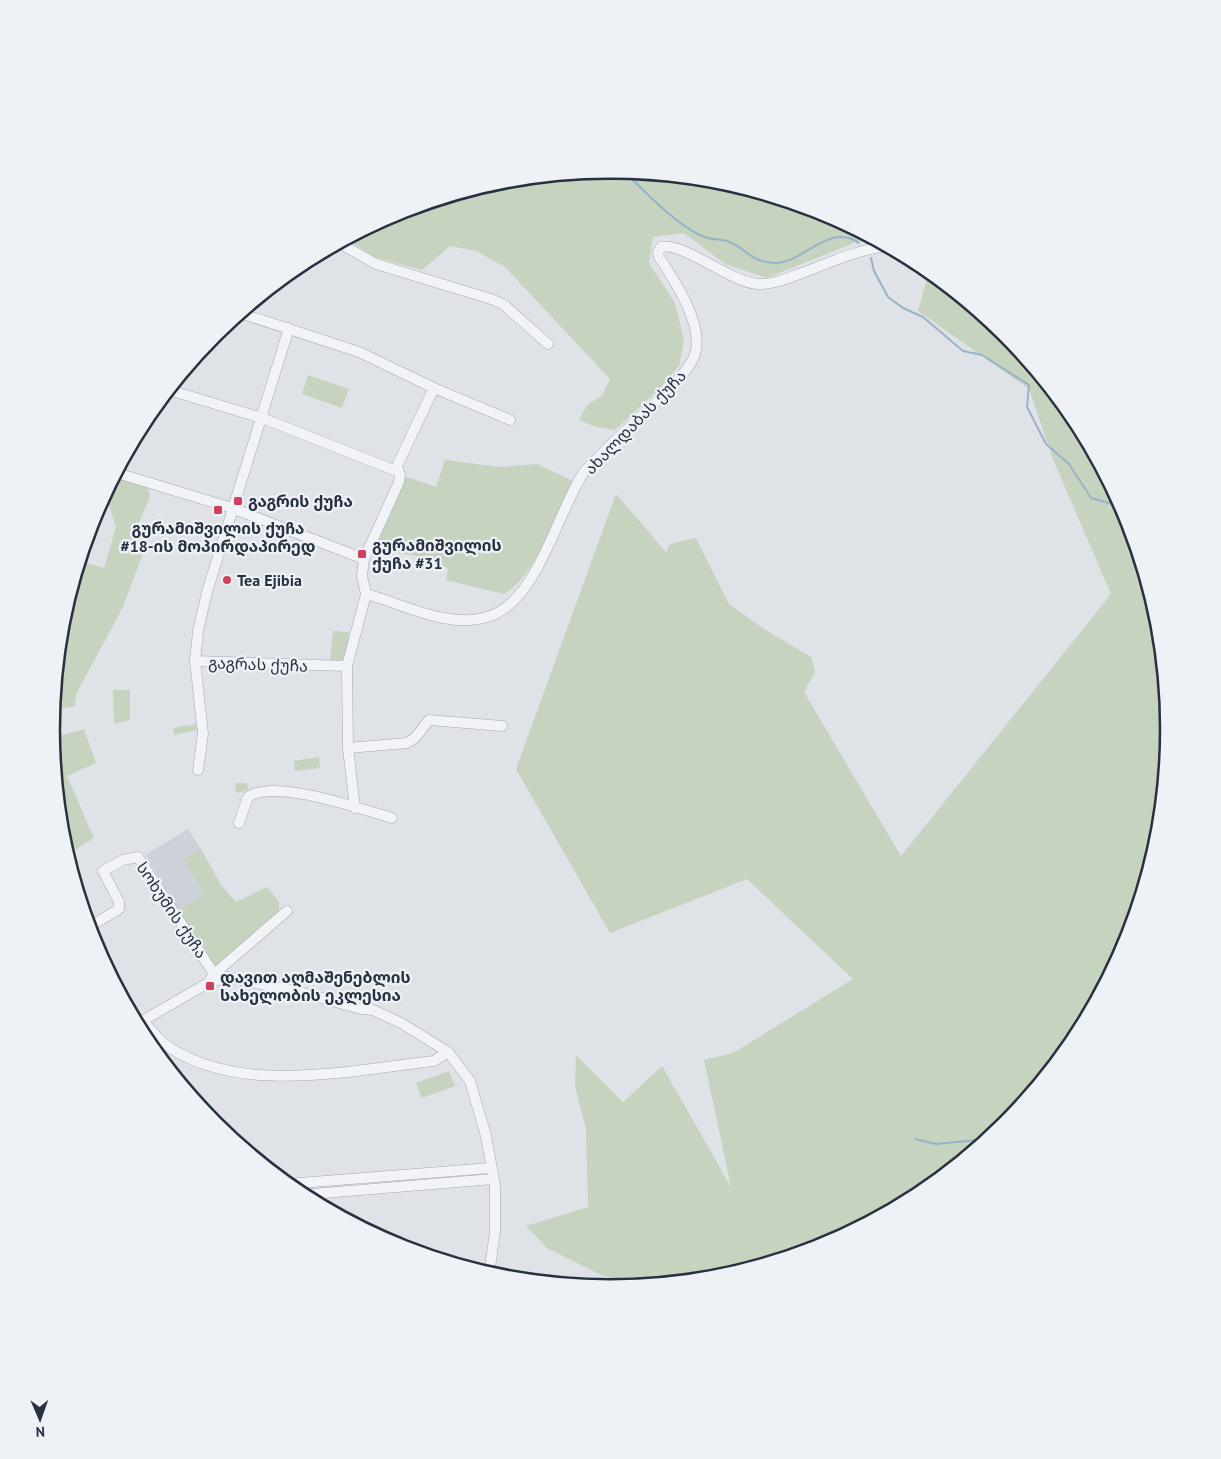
<svg xmlns="http://www.w3.org/2000/svg" width="1221" height="1459" viewBox="0 0 1221 1459" font-family="'PT Sans','Noto Sans Georgian',sans-serif">
<rect width="100%" height="100%" fill="#dfe3e8"/>
<polygon fill="#cdd2da" points="188,829 201,849 183,859 204,895 177,910 145,855"/>
<g fill="#c5d3bf">
<polygon points="611,170 720,181 825,213 869,237 767,278 725,264 684,233 653,237 649,263 675,303 684,341 679,366 658,390 615,430 596,427 579,420 587,405 602,396 610,379 505,267 476,251 450,246 422,270 374,257 347,239 397,213 502,181"/>
<polygon points="924,267 1006,334 1076,419 1127,516 1159,621 1170,730 1159,839 1127,944 1075,1040 1006,1125 921,1195 824,1246 719,1278 634,1286 599,1274 547,1248 526,1226 588,1207 586,1129 575,1086 576,1055 623,1102 662,1066 731,1187 704,1060 733,1053 853,979 747,879 610,933 516,769 616,494 666,552 670,544 696,538 729,604 764,629 811,657 815,672 804,692 901,856 1111,594 1052,457 1029,389 918,311 927,278"/>
<polygon points="308,375 349,389 342,408 302,394"/>
<path d="M445,460L499,467L537,464L573,481C556,517 538,573 504,594L446,580L448,568L412,555L373,549L404,476L436,487Z"/>
<polygon points="115,476 147,485 150,497 137,527 151,533 121,611 76,694 75,706 53,710 62,620 80,561 104,568 116,527 109,505 101,502"/>
<polygon points="333,631 349,632 347,652 343,660 330,661"/>
<polygon points="113,690 130,690 130,720 114,724"/>
<polygon points="196,724 197,730 174,735 173,728"/>
<polygon points="84,729 96,763 67,776 94,838 67,855 62,838 52,738"/>
<polygon points="319,757 320,768 295,771 294,761"/>
<polygon points="235,783 247,783 248,790 236,793"/>
<polygon points="201,849 221,885 236,902 267,887 279,902 279,913 214,967 177,910 204,895 183,859"/>
<polygon points="449,1071 455,1086 422,1098 416,1083"/>
</g>
<g fill="none" stroke-linecap="round" stroke-linejoin="round">
<g stroke="#98b2ca" stroke-width="2">
<path d="M625,172C644,191 683,232 708,238C714,240 721,239 727,241C747,248 749,262 775,263C804,263 829,222 859,243"/>
<polyline points="871,258 874,271 888,297 903,308 923,317 963,351 982,355 1029,385 1027,407 1046,444 1069,464 1091,498 1123,507"/>
<polyline points="915,1139 936,1144 989,1139"/>
</g>
<defs>
<g id="minor">
<polyline points="339,243 376,264 491,299 503,304 548,344"/>
<polyline points="240,313 359,352 434,388 510,420"/>
<polyline points="289,328 207,592 198,631 195,661 347,666"/>
<polyline points="169,390 262,418 399,472"/>
<polyline points="117,473 232,508 364,559"/>
<path d="M366,594C403,604 448,629 487,617C537,603 557,514 582,475C587,468 594,462 600,456C624,430 652,408 676,382C683,373 692,365 695,354C704,325 675,281 659,257L658,252L661,247C683,242 731,282 757,284C773,285 788,278 802,273C829,263 857,250 886,246"/>
<polyline points="366,594 362,576 364,559 399,482 400,475 397,466 434,388"/>
<polyline points="195,661 203,734 198,770"/>
<polyline points="348,748 407,743 415,738 429,720 502,726"/>
<polyline points="355,808 348,748 347,666 366,594"/>
<path d="M239,823L248,797C274,778 360,809 392,818"/>
<polyline points="89,927 119,909 119,902 103,871 123,860 138,857 214,974 208,983"/>
<polyline points="214,974 287,911"/>
<path d="M143,1021C149,1027 155,1035 161,1041C232,1098 352,1070 434,1061L448,1052"/>
<polyline points="137,1024 208,983 227,977 300,992 361,1009 373,1010 401,1023 448,1052 470,1081 486,1136 495,1186 495,1232 489,1274"/>
<polyline points="287,1184 491,1168"/>
<polyline points="300,1195 493,1179"/>
</g>
</defs>
<use href="#minor" stroke="#a4aab2" stroke-width="11"/>
<use href="#minor" stroke="#f1f3f7" stroke-width="10"/>
</g>
<g fill="#d1405a" stroke="#eef2f6" stroke-width="2">
<rect x="233" y="496" width="10" height="10" rx="2.5"/>
<rect x="213" y="505" width="10" height="10" rx="2.5"/>
<rect x="357" y="549" width="10" height="10" rx="2.5"/>
<circle cx="227" cy="580" r="5"/>
<rect x="205" y="981" width="10" height="10" rx="2.5"/>
</g>
<g text-anchor="middle" dominant-baseline="central" stroke-width="4.5" stroke-linejoin="round" paint-order="stroke">
<g font-size="16" fill="#273140" stroke="#eef2f6">
<text transform="translate(635 422) rotate(-46)">ახალდაბას ქუჩა</text>
<text transform="translate(258 664) rotate(2)">გაგრას ქუჩა</text>
<text transform="translate(172 910) rotate(56)">სოხუმის ქუჩა</text>
</g>
<g font-size="16" font-weight="bold" fill="#273140" stroke="#eef2f6" text-anchor="start">
<text x="248" y="501">გაგრის ქუჩა</text>
<text x="218" y="528" text-anchor="middle">გურამიშვილის ქუჩა<tspan x="218" dy="18">#18-ის მოპირდაპირედ</tspan></text>
<text x="372" y="545">გურამიშვილის<tspan x="372" dy="18">ქუჩა #31</tspan></text>
<text x="237" y="580">Tea Ejibia</text>
<text x="220" y="977">დავით აღმაშენებლის<tspan x="220" dy="18">სახელობის ეკლესია</tspan></text>
</g>
</g>
<path d="M0 0H1221V1459H0ZM60 729a550 550 0 1 1 1100 0a550 550 0 1 1-1100 0Z" fill="#eef2f6" fill-rule="evenodd"/>
<path fill="none" stroke="#273140" stroke-width="2.5" d="M60 729a550 550 0 1 1 1100 0a550 550 0 1 1-1100 0Z"/>
<g transform="translate(40 1419) rotate(178)" stroke="#eef2f6" stroke-width="4" paint-order="stroke">
<path d="M0-4L9 19L0 12L-9 19Z" fill="#273140"/>
<text y="-8" font-size="14" font-weight="bold" text-anchor="middle" fill="#273140">N</text>
</g>
</svg>
